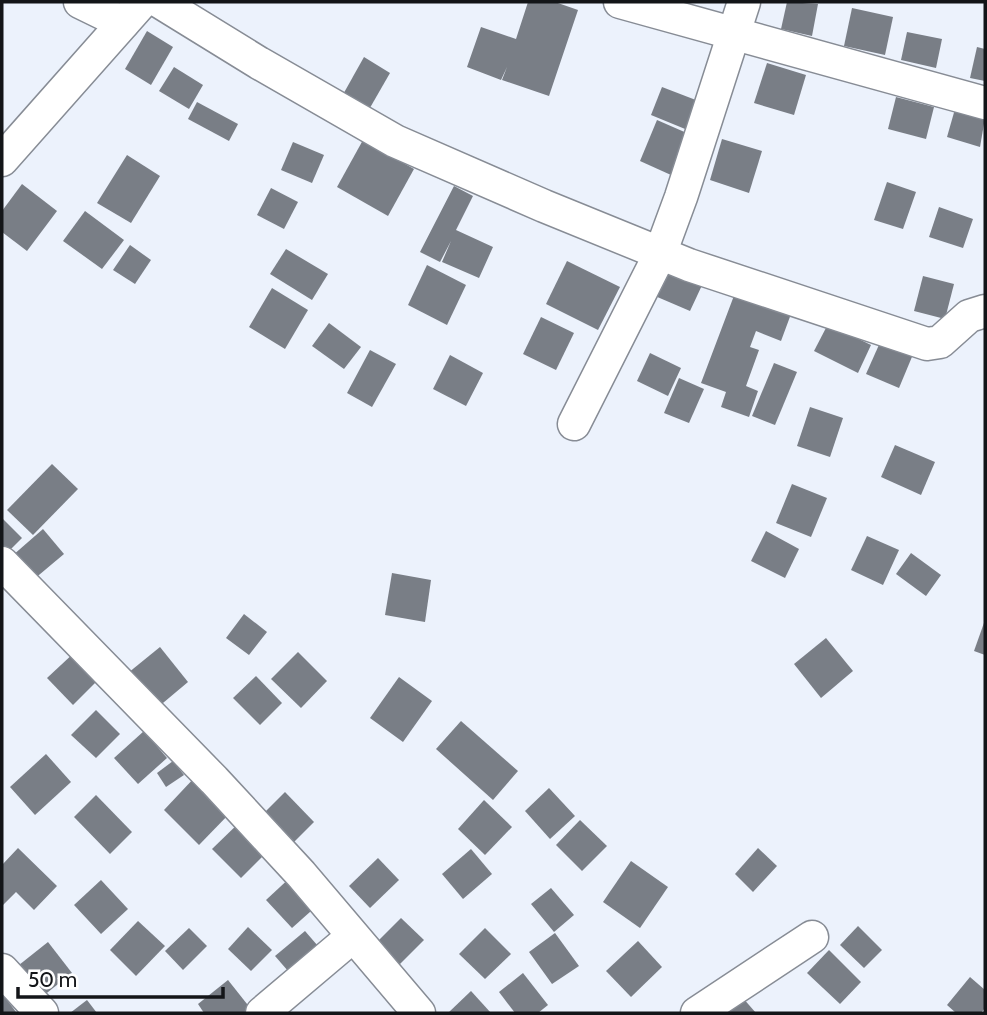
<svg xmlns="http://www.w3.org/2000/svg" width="987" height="1015" viewBox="0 0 987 1015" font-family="Cabin,sans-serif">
<rect width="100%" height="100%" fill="#ecf2fc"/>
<g fill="#797e86">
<polygon points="528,2 555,2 578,10 549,96 502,80 507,67 501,80 467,67 481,27 516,39"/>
<polygon points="787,2 818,4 812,36 781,29"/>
<polygon points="852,8 893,17 885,55 844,46"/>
<polygon points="147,31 173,47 151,85 125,69"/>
<polygon points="907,32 942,39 936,68 901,60"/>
<polygon points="977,47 985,49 985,81 970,78"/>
<polygon points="364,57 390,73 367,113 341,98"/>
<polygon points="767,63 806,75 794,115 754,103"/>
<polygon points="174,67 203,85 189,109 159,91"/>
<polygon points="662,87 701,102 690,131 651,115"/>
<polygon points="896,97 934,107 926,139 888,129"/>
<polygon points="197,102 238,124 229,141 188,119"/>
<polygon points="955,109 985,118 980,147 947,137"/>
<polygon points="657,120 689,134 671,175 640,161"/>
<polygon points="722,139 762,151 749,193 710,180"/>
<polygon points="363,140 414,169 388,216 337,187"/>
<polygon points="293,142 324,155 312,183 281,170"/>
<polygon points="127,155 160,176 131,223 97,203"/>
<polygon points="887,182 916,192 903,229 874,220"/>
<polygon points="22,184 57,211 27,251 2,232 2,211"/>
<polygon points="454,186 473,196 456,230 493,247 479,278 442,262 451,241 440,262 420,252"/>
<polygon points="271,188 298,202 284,229 257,215"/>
<polygon points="939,207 973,219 963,248 929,237"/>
<polygon points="85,211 124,240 102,269 63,241"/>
<polygon points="130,245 151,260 135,284 113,270"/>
<polygon points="286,249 328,274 312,300 270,274"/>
<polygon points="567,261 620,287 598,330 546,304"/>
<polygon points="427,265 466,285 447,325 408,305"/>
<polygon points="669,265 704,281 690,311 655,296"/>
<polygon points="923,276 954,284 945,319 914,311"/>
<polygon points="272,288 308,310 285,349 249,327"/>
<polygon points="735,293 791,314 781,341 756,331 750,347 759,350 746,386 758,391 749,417 721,407 726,392 701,383"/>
<polygon points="541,317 574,333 556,370 523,354"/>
<polygon points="329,323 361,347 344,369 312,346"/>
<polygon points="828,324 871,345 858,373 814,351"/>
<polygon points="882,338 914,352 899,388 866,374"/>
<polygon points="370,350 396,364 372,407 347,393"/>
<polygon points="650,353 681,368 668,396 637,381"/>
<polygon points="450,355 483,373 466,406 433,389"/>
<polygon points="774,363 797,372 775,425 752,416"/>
<polygon points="679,378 704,389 689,423 664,413"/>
<polygon points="810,407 843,418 830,457 797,446"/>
<polygon points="895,445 935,462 921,495 881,477"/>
<polygon points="52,464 78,489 33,535 7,510"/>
<polygon points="792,484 827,498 811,537 776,523"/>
<polygon points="2,518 22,538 5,555 2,552"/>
<polygon points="43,529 64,554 33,580 12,556"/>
<polygon points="766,531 799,549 785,578 751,561"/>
<polygon points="867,536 899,550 883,585 851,570"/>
<polygon points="911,553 941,575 926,596 896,574"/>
<polygon points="392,573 431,580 425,622 385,615"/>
<polygon points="244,614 267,632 249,655 226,638"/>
<polygon points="985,620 985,655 974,651"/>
<polygon points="826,638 853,671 821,698 794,664"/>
<polygon points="160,647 188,682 157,708 128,673"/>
<polygon points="76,651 101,677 73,705 47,678"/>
<polygon points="298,652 327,681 301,708 271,679"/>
<polygon points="256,676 282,703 260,725 233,698"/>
<polygon points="399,677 432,701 403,742 370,718"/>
<polygon points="96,710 120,734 96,758 71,735"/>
<polygon points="461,721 518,771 493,800 436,749"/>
<polygon points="144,731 167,758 138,784 114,758"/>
<polygon points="46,754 71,782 35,815 10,787"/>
<polygon points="173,761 184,775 166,787 157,773"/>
<polygon points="196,776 232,811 199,845 164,810"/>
<polygon points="549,788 575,816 550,839 525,811"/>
<polygon points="285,792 314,822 290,846 261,816"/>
<polygon points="96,795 132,832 110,854 74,817"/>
<polygon points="484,800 512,827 485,855 458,829"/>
<polygon points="244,818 272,847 241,878 212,849"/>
<polygon points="580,820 607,846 582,871 556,845"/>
<polygon points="18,848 57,886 34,910 16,892 2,906 2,865"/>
<polygon points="758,848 777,866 753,892 735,874"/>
<polygon points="471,849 492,874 463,899 442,874"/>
<polygon points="378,858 399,880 370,908 349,886"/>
<polygon points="631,861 668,887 640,928 603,902"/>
<polygon points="294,874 320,903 292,928 266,900"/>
<polygon points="101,880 128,909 101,934 74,905"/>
<polygon points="551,888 574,915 554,932 531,904"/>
<polygon points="401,918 424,940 398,966 376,943"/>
<polygon points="138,921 165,946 136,976 110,950"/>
<polygon points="858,926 882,950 864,968 840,945"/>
<polygon points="248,927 272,950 251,971 228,949"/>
<polygon points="189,928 207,946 183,970 165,951"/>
<polygon points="485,928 511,954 485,979 459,954"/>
<polygon points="305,931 324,953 295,979 275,956"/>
<polygon points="555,933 579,966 552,984 529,952"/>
<polygon points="638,941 662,967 631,997 606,971"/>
<polygon points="48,942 72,973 43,996 19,965"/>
<polygon points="829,950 861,982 840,1004 807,973"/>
<polygon points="523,973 548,1005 538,1013 515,1013 499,992"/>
<polygon points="970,977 985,990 985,1008 981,1013 956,1013 947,1005"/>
<polygon points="228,980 251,1009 246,1013 204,1013 198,1004"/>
<polygon points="471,991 491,1013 448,1013"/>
<polygon points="2,993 16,1012 15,1013 2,1013"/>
<polygon points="742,997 756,1013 722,1013"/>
<polygon points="87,1000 97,1013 70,1013"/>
</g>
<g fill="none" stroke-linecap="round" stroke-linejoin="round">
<defs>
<g id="street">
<polyline points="80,2 123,23"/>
<polyline points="160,2 259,63 395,141 544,206 689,265 927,344 940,342 969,316 985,311"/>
<polyline points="620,2 985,103"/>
<polyline points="2,160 142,2"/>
<polyline points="574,424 660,254 681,197 744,2"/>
<polyline points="2,563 214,780 301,874 419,1013"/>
<polyline points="2,970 42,1013"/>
<polyline points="262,1013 352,937"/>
<polyline points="697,1013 812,937"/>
</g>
</defs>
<use href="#street" stroke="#878c95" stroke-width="35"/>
<use href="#street" stroke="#fff" stroke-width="32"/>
</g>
<rect width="987" height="1015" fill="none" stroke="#131518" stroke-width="7"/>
<path d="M18 987v10h205v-10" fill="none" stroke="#131518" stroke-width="3.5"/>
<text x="28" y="987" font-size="21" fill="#131518" stroke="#ffffff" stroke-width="5" paint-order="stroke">50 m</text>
</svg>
